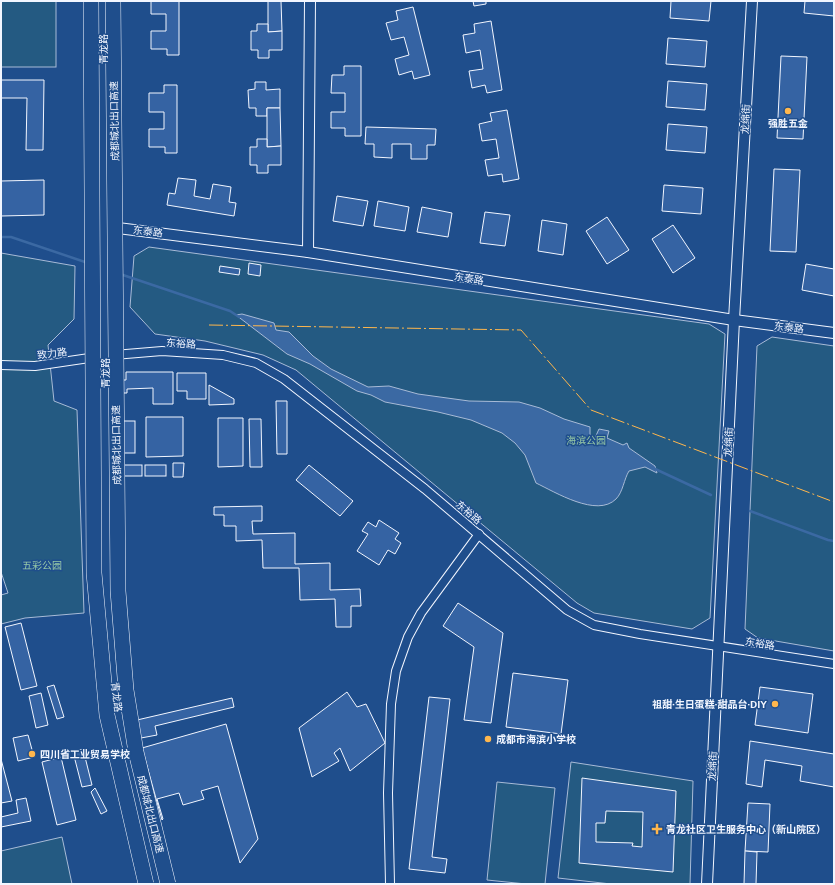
<svg xmlns="http://www.w3.org/2000/svg" width="835" height="885" viewBox="0 0 835 885" font-family="'Public Sans','Noto Sans SC',sans-serif">
<rect width="100%" height="100%" fill="#1f4e8c"/>
<g fill="#245a82" stroke="#a8bbd7">
<rect x="1" y="1" width="55" height="66"/>
<polygon points="149,247 709,324 725,334 710,618 692,629 594,613 577,603 296,370 263,355 205,341 155,334 130,307 134,256"/>
<polygon points="1,253 75,266 74,319 48,345 54,401 77,410 84,613 25,618 1,624 1,595 8,593 1,572"/>
<polygon points="772,337 834,346 834,651 758,638 745,629 757,346"/>
<polygon points="571,762 693,781 690,884 611,884 558,878"/>
<polygon points="497,782 555,788 545,884 526,884 487,880"/>
<polygon points="62,837 72,884 1,884 1,851"/>
</g>
<path fill="#3b69a3" stroke="#a8bbd7" d="M242,314L274,323L276,330L289,332L313,356L331,369L368,387L389,386L418,394L469,401L519,402L540,408L564,419L590,427V435L594,440L599,429L609,431L607,438L623,445L627,443L629,448L655,466L657,473L645,467L629,471C624,479 623,492 616,499C597,518 555,492 536,483L525,455L515,443L502,433L471,420L438,412L385,402L371,395L357,391L310,364L287,354L236,315Z"/>
<g fill="none" stroke-linecap="round" stroke-linejoin="round">
<g stroke="#3b69a3" stroke-width="2.5">
<polyline points="1,237 11,237 88,263"/>
<polyline points="120,274 230,311 239,317"/>
<polyline points="653,468 711,495"/>
<polyline points="750,511 828,540 834,541"/>
</g>
</g>
<g fill="#3563a3" stroke="#f2f6ff" fill-rule="evenodd">
<polygon points="151,1 179,1 179,55 167,55 167,49 151,49 151,31 166,31 166,14 151,14"/>
<polygon points="268,1 281,1 282,31 268,32"/>
<polygon points="473,1 486,1 486,4 474,6"/>
<polygon points="671,1 711,1 709,21 670,18"/>
<polygon points="805,1 834,1 834,16 804,13"/>
<polygon points="413,7 430,75 414,79 412,71 399,75 395,59 409,55 404,37 391,40 386,23 398,20 396,11"/>
<polygon points="491,21 502,90 487,93 485,85 472,88 469,71 483,69 480,50 466,53 463,35 475,33 474,24"/>
<polygon points="257,24 268,24 268,32 282,31 282,50 269,50 269,58 258,58 258,50 251,50 251,31 257,31"/>
<polygon points="668,38 707,41 705,67 666,64"/>
<polygon points="781,56 807,57 803,139 777,138"/>
<polygon points="344,66 361,66 361,136 345,136 345,128 331,128 331,112 345,112 345,93 331,93 332,75 344,75"/>
<polygon points="1,80 44,80 43,150 26,150 27,98 1,98"/>
<polygon points="668,81 707,84 705,110 666,107"/>
<polygon points="255,82 266,82 266,90 280,89 280,108 267,108 267,116 256,116 256,108 249,108 248,90 255,89"/>
<polygon points="164,85 177,85 177,153 165,153 165,147 149,147 149,129 164,129 164,112 149,112 149,93 164,93"/>
<polygon points="267,108 280,108 281,146 267,147"/>
<polygon points="507,110 519,179 503,182 502,174 488,176 485,160 499,158 496,139 482,141 479,124 492,121 490,113"/>
<polygon points="668,124 707,127 705,153 666,150"/>
<polygon points="366,127 436,129 435,145 427,145 427,159 411,159 411,144 392,144 392,158 374,157 374,144 365,144"/>
<polygon points="257,139 267,139 267,147 281,146 281,165 268,165 268,173 257,173 257,165 250,165 250,147 257,147"/>
<polygon points="774,169 800,170 796,252 770,251"/>
<polygon points="178,178 196,180 194,196 210,199 213,184 231,187 229,202 236,203 234,216 167,205 169,193 175,194"/>
<polygon points="44,180 44,215 1,216 1,181"/>
<polygon points="664,185 703,188 701,214 662,211"/>
<polygon points="337,196 368,201 363,226 333,221"/>
<polygon points="378,201 409,207 405,231 374,226"/>
<polygon points="422,207 452,213 448,237 417,232"/>
<polygon points="485,212 510,215 505,246 480,243"/>
<polygon points="607,217 629,250 607,264 586,231"/>
<polygon points="542,220 567,224 563,255 538,251"/>
<polygon points="673,225 695,258 673,273 652,239"/>
<polygon points="249,263 261,265 260,276 248,274"/>
<polygon points="806,264 834,269 834,296 802,290"/>
<polygon points="220,266 240,269 239,275 219,272"/>
<polygon points="126,372 173,372 173,404 153,404 153,388 127,389 127,393 122,393 122,380 126,380"/>
<polygon points="177,373 206,373 206,399 187,399 187,391 177,391"/>
<polygon points="209,385 234,399 234,404 209,405"/>
<polygon points="276,401 287,401 287,454 277,454"/>
<polygon points="146,417 183,417 183,456 146,457"/>
<polygon points="218,418 243,418 243,466 218,467"/>
<polygon points="249,419 261,419 262,467 250,467"/>
<rect x="120" y="421" width="15" height="32"/>
<polygon points="173,463 184,463 183,477 173,477"/>
<rect x="121" y="465" width="21" height="11"/>
<rect x="145" y="465" width="21" height="11"/>
<polygon points="309,465 353,501 340,516 296,480"/>
<polygon points="262,506 262,521 252,521 253,534 295,533 295,564 330,563 330,590 360,589 361,606 351,606 351,627 336,627 335,599 300,600 299,568 263,568 262,540 236,541 236,526 224,526 224,515 214,515 214,507"/>
<polygon points="379,520 399,533 395,539 401,543 395,554 388,550 379,565 357,551 368,534 362,531 368,522 376,527"/>
<polygon points="458,603 503,633 491,723 464,720 474,647 443,626"/>
<polygon points="21,623 37,686 21,690 5,627"/>
<polygon points="513,673 568,680 561,734 506,727"/>
<polygon points="54,685 64,717 57,719 47,687"/>
<polygon points="760,687 813,694 808,733 755,725"/>
<polygon points="347,692 357,707 366,704 385,743 350,771 340,748 334,753 339,761 312,777 299,728"/>
<polygon points="41,693 48,725 36,728 29,696"/>
<polygon points="429,697 450,699 432,857 447,859 445,873 409,869"/>
<polygon points="232,698 234,707 155,726 157,735 141,738 137,720"/>
<polygon points="226,724 258,839 240,863 218,786 201,791 204,799 183,805 179,793 157,799 163,819 162,820 142,748"/>
<polygon points="28,735 34,757 18,761 13,738"/>
<polygon points="750,741 834,754 834,787 800,781 802,766 765,760 762,787 746,784"/>
<polygon points="83,749 92,785 82,787 73,752"/>
<polygon points="61,757 76,820 57,825 42,762"/>
<polygon points="1,759 12,801 1,803"/>
<path d="M582,778L676,791L673,872L579,863ZM606,811L643,812L642,847L632,846L633,843L596,842V823H605Z"/>
<polygon points="95,788 107,811 101,814 91,792"/>
<polygon points="26,798 31,821 1,827 1,817 18,813 16,800"/>
<polygon points="748,803 770,804 768,852 745,851"/>
<polygon points="745,851 757,852 756,884 744,884"/>
</g>
<g fill="none" stroke-linecap="round" stroke-linejoin="round">
<defs>
<g id="minor">
<polyline points="114,355 162,351 223,355 256,363 284,379 425,489 567,610 594,625 640,634 834,664"/>
<polyline points="1,365 35,366 96,357"/>
<polyline points="390,884 388,793 391,704 396,671 408,637 421,613 479,534"/>
</g>
<g id="tertiary">
<polyline points="102,1 106,583 117,704 139,810 158,884"/>
<polyline points="110,227 308,252 734,320 834,333"/>
<polyline points="308,252 310,1"/>
<polyline points="707,884 734,320 752,1"/>
</g>
</defs>
<use href="#minor" stroke="#f2f6ff" stroke-width="10"/>
<use href="#tertiary" stroke="#f2f6ff" stroke-width="12"/>
<use href="#minor" stroke="#1f4e8c" stroke-width="8"/>
<use href="#tertiary" stroke="#1f4e8c" stroke-width="10"/>
<defs>
<g id="motorway-bridge">
<polyline points="91,1 94,573 107,715 146,884"/>
<polyline points="113,1 118,591 126,690 136,752 168,884"/>
</g>
</defs>
<use href="#motorway-bridge" stroke="#f2f6ff" stroke-width="16" stroke-linecap="butt"/>
<use href="#motorway-bridge" stroke="#1f4e8c" stroke-width="15"/>
<polyline stroke="#ffb74d" stroke-width="1" stroke-dasharray="14 3 2 3" stroke-linecap="butt" points="209,325 521,330 591,410 834,502"/>
</g>
<g fill="#ffb74d" stroke="#1f4e8c" stroke-width="1.5">
<circle cx="788" cy="111" r="4"/>
<circle cx="775" cy="704" r="4"/>
<circle cx="488" cy="739" r="4"/>
<circle cx="32" cy="754" r="4"/>
<path d="M655 823h4v4h4v4h-4v4h-4v-4h-4v-4h4z"/>
</g>
<g text-anchor="middle" dominant-baseline="central" stroke-width="3" stroke-linejoin="round" paint-order="stroke">
<g font-size="10" fill="#f2f6ff" stroke="#1f4e8c">
<text transform="translate(103 49) rotate(-90)">青龙路</text>
<text transform="translate(745 119) rotate(-87)">龙绵街</text>
<text transform="translate(114 121) rotate(-91)">成都城北出口高速</text>
<text transform="translate(148 231) rotate(7)">东泰路</text>
<text transform="translate(469 278) rotate(9)">东泰路</text>
<text transform="translate(789 327) rotate(7)">东泰路</text>
<text transform="translate(181 343) rotate(4)">东裕路</text>
<text transform="translate(52 353) rotate(-7)">致力路</text>
<text transform="translate(105 373) rotate(-90)">青龙路</text>
<text transform="translate(728 442) rotate(-87)">龙绵街</text>
<text transform="translate(116 445) rotate(-91)">成都城北出口高速</text>
<text transform="translate(469 512) rotate(41)">东裕路</text>
<text transform="translate(760 643) rotate(9)">东裕路</text>
<text transform="translate(117 697) rotate(83)">青龙路</text>
<text transform="translate(712 766) rotate(-87)">龙绵街</text>
<text transform="translate(151 814) rotate(76)">成都城北出口高速</text>
</g>
<g font-size="10" font-weight="bold" fill="#f2f6ff" stroke="#1f4e8c" text-anchor="start">
<text x="788" y="123" text-anchor="middle">强胜五金</text>
<text x="767" y="704" text-anchor="end">祖甜·生日蛋糕·甜品台·DIY</text>
<text x="496" y="739">成都市海滨小学校</text>
<text x="40" y="754">四川省工业贸易学校</text>
<text x="666" y="829">青龙社区卫生服务中心（新山院区）</text>
</g>
<g font-size="10" fill="#97c8a6" stroke="#1f4e8c">
<text x="586" y="440">海滨公园</text>
<text x="42" y="565">五彩公园</text>
</g>
</g>
<rect width="835" height="885" fill="none" stroke="#f2f6ff" stroke-width="4"/>
</svg>
